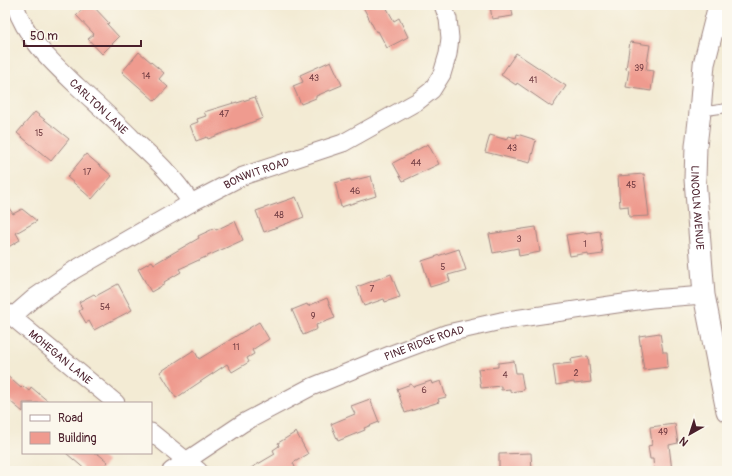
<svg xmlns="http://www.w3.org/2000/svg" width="732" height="476" viewBox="0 0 732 476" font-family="Pangolin,sans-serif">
<rect width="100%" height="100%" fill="#fbf7ec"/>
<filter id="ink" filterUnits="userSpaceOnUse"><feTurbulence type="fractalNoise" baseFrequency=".025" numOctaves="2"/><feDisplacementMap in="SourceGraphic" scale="8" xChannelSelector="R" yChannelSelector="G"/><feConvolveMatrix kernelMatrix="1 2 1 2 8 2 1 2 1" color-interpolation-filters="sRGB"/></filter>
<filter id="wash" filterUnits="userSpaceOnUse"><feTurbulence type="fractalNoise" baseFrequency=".012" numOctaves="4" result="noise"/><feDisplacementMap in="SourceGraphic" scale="16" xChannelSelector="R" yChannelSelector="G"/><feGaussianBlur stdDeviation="0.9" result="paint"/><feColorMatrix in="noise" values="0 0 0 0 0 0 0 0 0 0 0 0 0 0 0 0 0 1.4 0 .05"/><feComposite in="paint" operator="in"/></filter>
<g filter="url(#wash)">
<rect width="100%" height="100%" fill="#f3ebd4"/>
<g id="blocks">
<g fill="#ef9b8f">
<polygon points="87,5 92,5 109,23 107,24 119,37 102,54 88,39 94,34 76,15"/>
<polygon points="362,5 385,5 394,21 399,18 408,37 387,48 378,31 376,32"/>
<polygon points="490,5 511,5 513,16 492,19"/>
<polygon points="630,42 650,45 646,70 654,71 651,91 626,87 629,70 626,69"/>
<polygon points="139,52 164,73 159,79 168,87 155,101 122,72"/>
<polygon points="516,53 566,86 552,107 517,83 516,85 501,75"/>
<polygon points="331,61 342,85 316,96 316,98 301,104 293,86 303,82 300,75"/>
<polygon points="255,97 263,118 208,139 207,137 196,141 190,125 198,122 197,119 206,116 204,112 237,102 237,103"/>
<polygon points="35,112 69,139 51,161 17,133"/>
<polygon points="517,134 536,140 530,163 485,152 490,135 507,140 509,136 516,138"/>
<polygon points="428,144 439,164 403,181 393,163"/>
<polygon points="86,154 112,176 92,199 67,177"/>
<polygon points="644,174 649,216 629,217 628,206 620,207 618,176"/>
<polygon points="371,176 376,196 341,207 335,183 350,179 351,181"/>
<polygon points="296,197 304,217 264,232 256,211"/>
<polygon points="5,202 13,214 22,209 37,221 16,233 20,240 5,249"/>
<polygon points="235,221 243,240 179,269 181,272 164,282 165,284 151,292 138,269 152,261 154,264 199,238 198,236 215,228 216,230"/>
<polygon points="536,227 540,252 519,256 518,248 493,253 489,234"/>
<polygon points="600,231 603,254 588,256 588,253 570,256 566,235 586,232 586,233"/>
<polygon points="459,249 466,270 448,275 450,281 430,287 422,261"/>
<polygon points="391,274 400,297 385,302 384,299 364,306 357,287"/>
<polygon points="118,284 132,310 94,330 89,321 86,323 79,311 82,309 79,302 94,294 96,296"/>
<polygon points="327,298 335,318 316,325 317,329 303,335 292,310 307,304 308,306"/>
<polygon points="259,322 269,339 252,350 254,354 247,358 249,362 232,372 227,364 176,398 160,372 194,350 199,359"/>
<polygon points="660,333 663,352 667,352 668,367 644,370 639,336"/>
<polygon points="588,356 591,382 574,384 574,382 556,385 553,365 572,363 571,359"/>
<polygon points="514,361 516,373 521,373 524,390 510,392 510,389 501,390 501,386 481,388 478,369 498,367 498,363"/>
<polygon points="5,374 21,388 23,386 29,391 31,387 50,403 23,403 23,412 5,397"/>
<polygon points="431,381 432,384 441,381 446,397 438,399 439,402 405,413 397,389 411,384 413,387"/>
<polygon points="370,399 379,422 364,428 365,430 338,441 331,424 355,414 351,406"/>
<polygon points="675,424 678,443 669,445 672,471 654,471 653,459 650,459 648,446 652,445 650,427"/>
<polygon points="296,432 308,454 293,463 295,467 288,471 246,471 275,454 273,450 279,446 278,443"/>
<polygon points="66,453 97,453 108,462 100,471 87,471"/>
<polygon points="531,453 532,471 499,471 499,454"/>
</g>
</g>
</g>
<g filter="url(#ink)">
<use href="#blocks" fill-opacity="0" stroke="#9e8580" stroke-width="1"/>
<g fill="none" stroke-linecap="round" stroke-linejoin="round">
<defs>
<polyline id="service" points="700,112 727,108"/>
<g id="minor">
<path id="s1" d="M15,5C26,39 52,62 77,86C95,103 114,120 132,138C154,158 175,177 191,203"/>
<path id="s2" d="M5,311L116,403"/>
<path id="s3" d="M12,317L35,297L74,270L191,203L243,176L343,143L418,101L432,90L442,74L448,54L450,38L448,19L443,5"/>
<polyline points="151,432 199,471"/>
<path id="s4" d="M171,471L243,423L309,388L392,354L448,333L501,321L651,299L704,295"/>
</g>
<g id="tertiary">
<path id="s5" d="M719,5L704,64L700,112L696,146L695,179L704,295L727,411"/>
</g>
</defs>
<use href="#service" stroke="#9e8580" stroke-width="10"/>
<use href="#minor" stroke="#9e8580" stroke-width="19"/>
<use href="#tertiary" stroke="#9e8580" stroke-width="23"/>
<use href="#service" stroke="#fff" stroke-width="8"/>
<use href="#minor" stroke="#fff" stroke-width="17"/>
<use href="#tertiary" stroke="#fff" stroke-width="21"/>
</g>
</g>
<g text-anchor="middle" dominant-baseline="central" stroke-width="3" stroke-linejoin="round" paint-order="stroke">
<g font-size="9" fill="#733e44">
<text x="639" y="68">39</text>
<text x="146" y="76">14</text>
<text x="314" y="78">43</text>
<text x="533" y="80">41</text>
<text x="224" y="114">47</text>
<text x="39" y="133">15</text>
<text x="512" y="148">43</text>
<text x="416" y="163">44</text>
<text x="87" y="172">17</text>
<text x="631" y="185">45</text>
<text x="355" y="191">46</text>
<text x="279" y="215">48</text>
<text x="519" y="239">3</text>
<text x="585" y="244">1</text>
<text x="443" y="267">5</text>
<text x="372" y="289">7</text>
<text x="105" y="307">54</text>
<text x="313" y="316">9</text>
<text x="236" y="347">11</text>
<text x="576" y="373">2</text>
<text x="505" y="375">4</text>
<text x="424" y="390">6</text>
<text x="663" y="432">49</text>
</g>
<g font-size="11" fill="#4a1f2b" stroke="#fbf7ec">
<text stroke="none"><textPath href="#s1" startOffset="133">CARLTON LANE</textPath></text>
<text stroke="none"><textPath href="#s3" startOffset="285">BONWIT ROAD</textPath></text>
<text stroke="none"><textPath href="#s5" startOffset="205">LINCOLN AVENUE</textPath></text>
<text stroke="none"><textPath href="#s4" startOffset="285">PINE RIDGE ROAD</textPath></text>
<text stroke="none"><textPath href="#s2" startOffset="72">MOHEGAN LANE</textPath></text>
</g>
</g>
<rect width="732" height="476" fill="none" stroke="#fbf7ec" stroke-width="20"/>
<rect x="22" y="402" width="130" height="52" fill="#fbf7ec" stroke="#b4a19f"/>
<rect x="30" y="415" width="20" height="6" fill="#ffffff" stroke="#b4a19f"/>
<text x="58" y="422" font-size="12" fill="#4a1f2b">Road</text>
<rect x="30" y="432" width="20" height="12" fill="#ef9b8f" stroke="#b4a19f"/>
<text x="58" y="442" font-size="12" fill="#4a1f2b">Building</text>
<g transform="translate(690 434) rotate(219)" stroke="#fbf7ec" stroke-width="3" paint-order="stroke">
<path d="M0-3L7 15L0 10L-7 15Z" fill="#4a1f2b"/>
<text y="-6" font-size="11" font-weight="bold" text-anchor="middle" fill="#4a1f2b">N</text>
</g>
<path d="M24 40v6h117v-6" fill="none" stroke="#4a1f2b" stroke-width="2"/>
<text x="30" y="40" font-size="12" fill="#4a1f2b" stroke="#fbf7ec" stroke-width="3" paint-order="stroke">50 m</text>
</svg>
